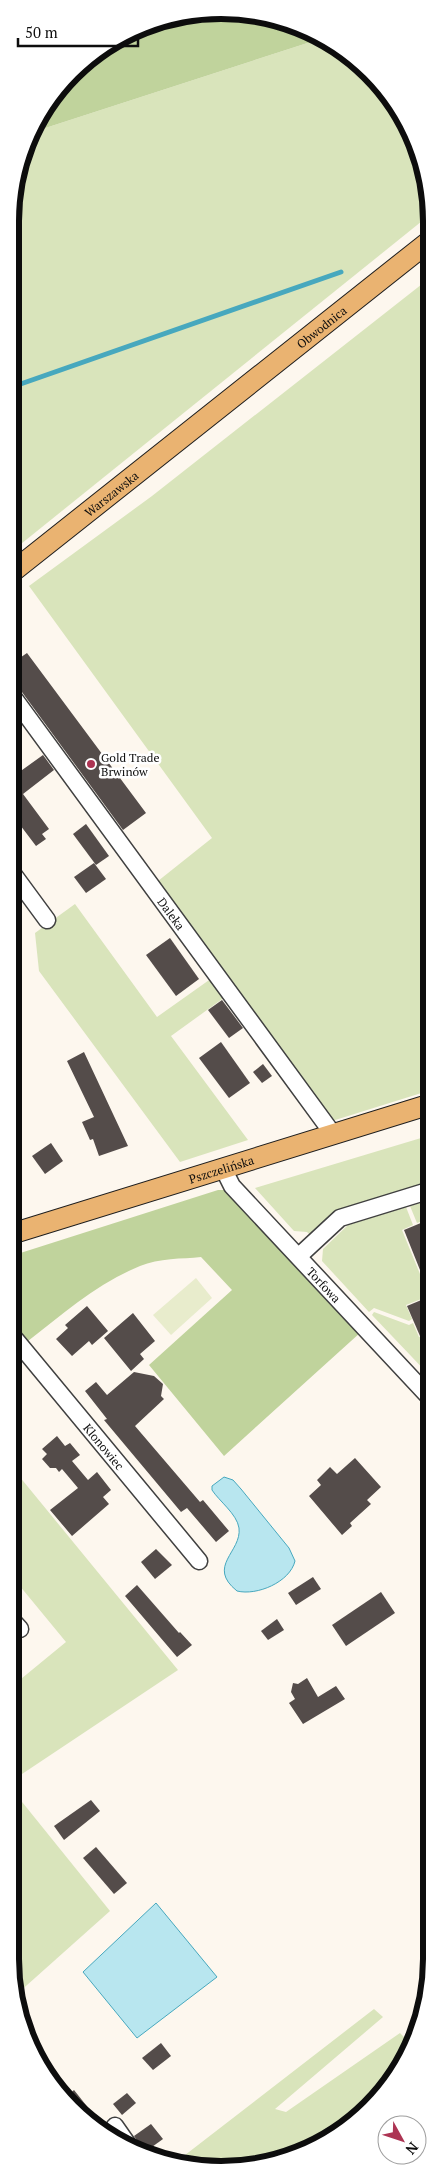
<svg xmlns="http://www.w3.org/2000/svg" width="442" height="2180" viewBox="0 0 442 2180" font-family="'PT Serif',serif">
<rect width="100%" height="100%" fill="#fdf7ee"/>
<g fill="#d9e4bb">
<polygon points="323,38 370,72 410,128 432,213 11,552 12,194 33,132"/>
<polygon points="431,277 431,1090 332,1121 158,881 212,838 29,586 152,496"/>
<polygon points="75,904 157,1017 212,978 225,997 171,1036 248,1140 180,1162 39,971 35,933"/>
<polygon points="431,1135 431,1184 311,1236 307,1232 294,1231 255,1188"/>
<polygon points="428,1201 431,1206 431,1224 428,1219 417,1223 410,1206"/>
<polygon points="406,1207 413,1225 402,1230 429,1296 406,1305 412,1319 409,1321 374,1308 369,1312 322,1261 323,1249 348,1225"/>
<polygon points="374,1312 409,1325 413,1323 419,1337 431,1332 431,1377 372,1315"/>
<polygon points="10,1465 178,1670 10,1782 10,1688 66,1642 10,1574"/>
<polygon points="10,1787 110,1911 17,1994 10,1959"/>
<polygon points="374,2009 383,2017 275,2109 286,2112 400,2033 411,2044 404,2064 360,2118 289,2159 207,2170 176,2162"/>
</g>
<g fill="#c0d39c">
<polygon points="248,12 314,32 323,38 33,132 38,116 92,54 166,17"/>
<path d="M218,1190H224L361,1332L224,1456L149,1365L232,1290L201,1257C182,1259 159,1258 140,1266C98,1283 64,1313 28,1341L11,1320V1256Z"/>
</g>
<polygon fill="#e8eccc" points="196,1278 212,1298 171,1335 153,1315"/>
<g fill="#b8e6ef" stroke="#47a8be">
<path d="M224,1477L233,1480L241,1489L289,1548L295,1561C290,1582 257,1596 237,1591C206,1566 242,1552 239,1528C237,1514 219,1501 212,1490V1486Z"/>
<polygon points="156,1903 217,1977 137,2038 83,1972"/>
</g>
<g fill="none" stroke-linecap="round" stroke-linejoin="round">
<polyline stroke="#47a8be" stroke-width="5" points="12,387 341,272"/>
</g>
<g fill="#544c4a">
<polygon points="27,653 146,813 123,830 19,688 11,682 11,664"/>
<polygon points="43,755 54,770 23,794 49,829 42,834 46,839 36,846 11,813 11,778"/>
<polygon points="86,824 109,856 96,865 73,834"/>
<polygon points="94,863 106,879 86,893 74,877"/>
<polygon points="170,938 199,979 176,996 146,955"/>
<polygon points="222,1000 243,1028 229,1038 208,1010"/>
<polygon points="221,1042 250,1083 229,1098 199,1058"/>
<polygon points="84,1052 128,1146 99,1156 93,1139 90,1140 82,1122 94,1117 67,1061"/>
<polygon points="263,1064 272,1076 262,1083 253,1072"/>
<polygon points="51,1143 63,1161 45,1174 32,1156"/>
<polygon points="428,1220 431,1227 430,1295 404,1230"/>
<polygon points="431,1296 431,1331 420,1336 407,1306"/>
<polygon points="87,1306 108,1331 92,1345 89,1341 72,1356 56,1339 68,1328 65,1325"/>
<polygon points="133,1313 155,1341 140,1354 144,1359 131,1371 104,1338"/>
<polygon points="134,1372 154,1376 163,1384 161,1396 164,1399 135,1426 200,1502 203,1500 229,1531 216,1542 187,1508 181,1512 104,1420 107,1419 85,1391 96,1382 107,1395"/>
<polygon points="57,1436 65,1446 70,1443 80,1455 72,1461 88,1480 97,1472 111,1490 103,1497 109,1504 72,1536 50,1510 78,1488 62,1469 59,1472 56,1468 50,1468 42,1459 47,1454 42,1449"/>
<polygon points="355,1458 381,1487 367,1500 371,1504 350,1523 352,1526 342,1535 309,1496 321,1485 317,1480 330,1467 337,1474"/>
<polygon points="156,1549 172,1565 155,1579 141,1562"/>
<polygon points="313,1577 321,1589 296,1605 288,1593"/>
<polygon points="137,1585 179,1633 180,1632 192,1645 177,1657 125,1596"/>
<polygon points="381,1592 395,1613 346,1646 332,1625"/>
<polygon points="277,1619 284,1630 268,1640 261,1631"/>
<polygon points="307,1678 318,1697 336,1686 345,1699 303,1724 289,1703 295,1699 291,1692 293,1683 298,1684"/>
<polygon points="91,1800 100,1811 64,1840 54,1826"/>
<polygon points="96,1847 127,1883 114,1894 83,1858"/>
<polygon points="161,2043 171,2056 153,2070 142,2058"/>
<polygon points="74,2090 101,2124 99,2126 72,2108 65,2098"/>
<polygon points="127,2093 136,2103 122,2115 113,2104"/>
<polygon points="151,2124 163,2139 145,2152 134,2136"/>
</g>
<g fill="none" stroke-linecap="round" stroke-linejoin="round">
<defs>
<g id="minor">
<path id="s1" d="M11,694L333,1134"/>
<polyline points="11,871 47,920"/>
<path id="s2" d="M223,1168L232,1186L431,1399"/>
<polyline points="299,1256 340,1218 431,1190"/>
<path id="s3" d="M11,1334L199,1561"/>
<polyline points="10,1618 20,1629"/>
<polyline points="115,2126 129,2146"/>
</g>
<g id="major">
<path id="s4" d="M11,573L432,239"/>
<path id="s5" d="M11,1234L431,1104"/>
</g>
</defs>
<use href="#minor" stroke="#404040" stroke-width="19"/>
<use href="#major" stroke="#1e1e1e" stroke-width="22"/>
<use href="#minor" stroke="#fff" stroke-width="16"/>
<use href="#major" stroke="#eab371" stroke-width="20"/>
</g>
<circle fill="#ad3453" stroke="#fff" stroke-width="2" cx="91" cy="764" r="5"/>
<g text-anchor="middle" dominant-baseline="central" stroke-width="5" stroke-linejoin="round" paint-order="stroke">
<g font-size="12" fill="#0d0d0d" stroke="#fff">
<text stroke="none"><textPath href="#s4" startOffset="396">Obwodnica</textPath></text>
<text stroke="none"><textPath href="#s4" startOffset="128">Warszawska</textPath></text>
<text stroke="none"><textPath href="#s1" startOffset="272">Daleka</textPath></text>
<text stroke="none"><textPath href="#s5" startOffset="220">Pszczelińska</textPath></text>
<text stroke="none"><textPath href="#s2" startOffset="155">Torfowa</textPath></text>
<text stroke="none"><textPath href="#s3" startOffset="146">Klonowiec</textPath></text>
</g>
<g font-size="12" fill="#0d0d0d" stroke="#fff" text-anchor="start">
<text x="101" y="757">Gold Trade<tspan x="101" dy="14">Brwinów</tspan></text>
</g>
</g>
<path d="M0 0H442V2180H0ZM221 19H221A202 202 0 0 1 423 221V1959A202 202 0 0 1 221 2161H221A202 202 0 0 1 19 1959V221A202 202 0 0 1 221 19Z" fill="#fff" fill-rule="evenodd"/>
<path fill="none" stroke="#0d0d0d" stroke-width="6" d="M221 19H221A202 202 0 0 1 423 221V1959A202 202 0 0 1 221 2161H221A202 202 0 0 1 19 1959V221A202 202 0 0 1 221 19Z"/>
<g transform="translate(402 2140) rotate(130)"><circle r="24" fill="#ffffff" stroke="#9e9e9e"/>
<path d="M0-4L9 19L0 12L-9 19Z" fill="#ad3453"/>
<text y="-8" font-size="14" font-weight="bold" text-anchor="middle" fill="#0d0d0d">N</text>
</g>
<path d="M18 38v8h120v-8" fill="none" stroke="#0d0d0d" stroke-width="2.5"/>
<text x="25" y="38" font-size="15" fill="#0d0d0d" stroke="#ffffff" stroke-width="4" paint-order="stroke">50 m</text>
</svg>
